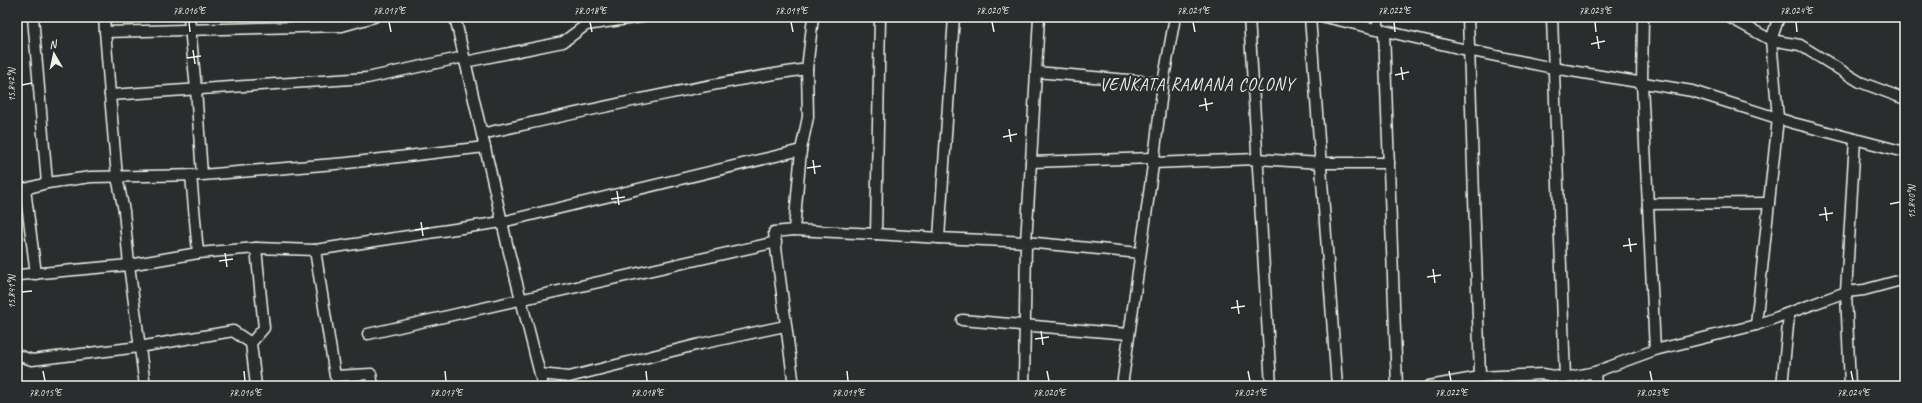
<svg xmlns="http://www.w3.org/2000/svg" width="1922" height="403" viewBox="0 0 1922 403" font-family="Caveat,sans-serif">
<rect width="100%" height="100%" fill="#2a2d2e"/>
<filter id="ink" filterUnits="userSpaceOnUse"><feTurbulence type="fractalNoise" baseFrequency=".025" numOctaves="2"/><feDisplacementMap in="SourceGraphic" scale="8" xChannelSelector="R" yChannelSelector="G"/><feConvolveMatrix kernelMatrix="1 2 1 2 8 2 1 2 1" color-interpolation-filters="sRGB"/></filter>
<g filter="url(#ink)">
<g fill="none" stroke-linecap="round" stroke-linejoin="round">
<defs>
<g id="street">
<polyline points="33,17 47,183"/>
<polyline points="104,17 110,95 367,78 464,57"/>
<polyline points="189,17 196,89 202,175"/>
<polyline points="455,17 508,248 543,386"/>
<polyline points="813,17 807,69 808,117 801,150 794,230 876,234 880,17"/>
<polyline points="954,17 939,238 1026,242 1024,386"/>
<polyline points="1039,17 1031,162 1154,158 1122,386"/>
<polyline points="1249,17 1271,386"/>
<polyline points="1310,17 1337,386"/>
<polyline points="1325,17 1458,48 1553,68 1692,91 1793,123 1905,152"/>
<polyline points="1468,17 1480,377"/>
<polyline points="1552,17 1565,378"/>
<polyline points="1643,17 1642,83 1655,350"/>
<polyline points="1729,17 1771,40 1778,118 1756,325"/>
<polyline points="1779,17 1771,40 1800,45 1860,82 1905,99"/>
<polyline points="1378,29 1378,17"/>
<polyline points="1384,31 1397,386"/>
<polyline points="105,32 342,26 374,17"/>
<polyline points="465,62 563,42 586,25 641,17"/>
<polyline points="1036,72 1163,83"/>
<polyline points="110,95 117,177 124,211 129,265 145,386"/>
<path d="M482,134C590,110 698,85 807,69"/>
<polyline points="1154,158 1163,83 1175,17"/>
<polyline points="1031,162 1026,242 1140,253"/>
<polyline points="1153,163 1257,159 1321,163 1389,163"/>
<polyline points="191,175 198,253"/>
<polyline points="17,186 25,189 47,183 91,177 202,175 347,163 485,147"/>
<polyline points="25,189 36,274"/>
<polyline points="1648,204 1769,203"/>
<polyline points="876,234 939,238"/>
<polyline points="256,248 264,328 251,343 256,386"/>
<polyline points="17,277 19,275 129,265 198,253 256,248 315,250"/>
<polyline points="962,320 1129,334"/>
<polyline points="368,334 776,242"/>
<polyline points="17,355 32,360 139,347 233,331 251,343"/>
<polyline points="1595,372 1596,386"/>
<polyline points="540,374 569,377 700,344 785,326"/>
<polyline points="373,386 371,374 335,376 315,250 502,222 801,150"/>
<polyline points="794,386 774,232 794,230"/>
<polyline points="1429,386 1480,377 1543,374 1565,378 1595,372 1655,350 1756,325 1846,292 1864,290 1905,279"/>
<polyline points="1782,386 1789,315"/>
<polyline points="1850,386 1846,292 1855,139"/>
</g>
</defs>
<use href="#street" stroke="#f4f1e8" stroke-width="13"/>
<use href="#street" stroke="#2a2d2e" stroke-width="10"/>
</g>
</g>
<path fill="none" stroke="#f4f1e8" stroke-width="1.5" d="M189,22L190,32M389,22L391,32M590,22L592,32M791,22L793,32M992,22L994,32M1193,22L1195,32M1394,22L1395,32M1595,22L1596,32M1796,22L1797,32M1597,36L1599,49M1591,44L1605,41M193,50L195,64M187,58L201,56M1401,67L1403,80M1395,75L1409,72M22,85L32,83M1205,98L1207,111M1199,106L1213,103M1009,129L1011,142M1003,137L1017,134M813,160L815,174M807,168L821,166M617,191L619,205M611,199L625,197M1890,204L1900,202M1825,207L1827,221M1819,215L1833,213M421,222L423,236M415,230L429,228M1629,238L1631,252M1623,246L1637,244M225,253L227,267M219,261L233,259M1433,269L1435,283M1427,277L1441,275M22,292L32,291M1237,300L1239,314M1231,308L1245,306M1041,331L1043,345M1035,339L1049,337M43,371L45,381M244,371L245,381M445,371L446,381M646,371L647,381M847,371L848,381M1047,371L1049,381M1248,371L1250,381M1449,371L1451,381M1650,371L1652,381M1851,371L1853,381"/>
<g text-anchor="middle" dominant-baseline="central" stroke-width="4" stroke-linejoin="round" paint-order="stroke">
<g font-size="17" letter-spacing="1" fill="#f4f1e8" stroke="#2a2d2e">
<text x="1197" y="84">VENKATA RAMANA COLONY</text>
</g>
</g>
<rect width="1922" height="403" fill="none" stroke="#2a2d2e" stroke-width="44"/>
<g transform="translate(54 54) rotate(351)" stroke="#2a2d2e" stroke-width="3" paint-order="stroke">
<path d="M0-3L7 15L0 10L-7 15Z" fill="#f4f1e8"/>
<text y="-6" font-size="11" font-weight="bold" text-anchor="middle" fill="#f4f1e8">N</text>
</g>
<rect x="22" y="22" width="1878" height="359" fill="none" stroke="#f4f1e8" stroke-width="1.5"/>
<g font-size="10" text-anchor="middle" fill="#f4f1e8">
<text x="189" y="14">78.016°E</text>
<text x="389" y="14">78.017°E</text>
<text x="590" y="14">78.018°E</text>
<text x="791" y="14">78.019°E</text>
<text x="992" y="14">78.020°E</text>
<text x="1193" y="14">78.021°E</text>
<text x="1394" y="14">78.022°E</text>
<text x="1595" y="14">78.023°E</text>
<text x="1796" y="14">78.024°E</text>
<text transform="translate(11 85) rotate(-90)" y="4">15.842°N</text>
<text transform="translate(1911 202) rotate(-90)" y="4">15.840°N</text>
<text transform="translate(11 292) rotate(-90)" y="4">15.841°N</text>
<text x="45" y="396">78.015°E</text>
<text x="245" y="396">78.016°E</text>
<text x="446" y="396">78.017°E</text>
<text x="647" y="396">78.018°E</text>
<text x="848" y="396">78.019°E</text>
<text x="1049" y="396">78.020°E</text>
<text x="1250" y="396">78.021°E</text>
<text x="1451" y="396">78.022°E</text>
<text x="1652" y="396">78.023°E</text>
<text x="1853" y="396">78.024°E</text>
</g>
</svg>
